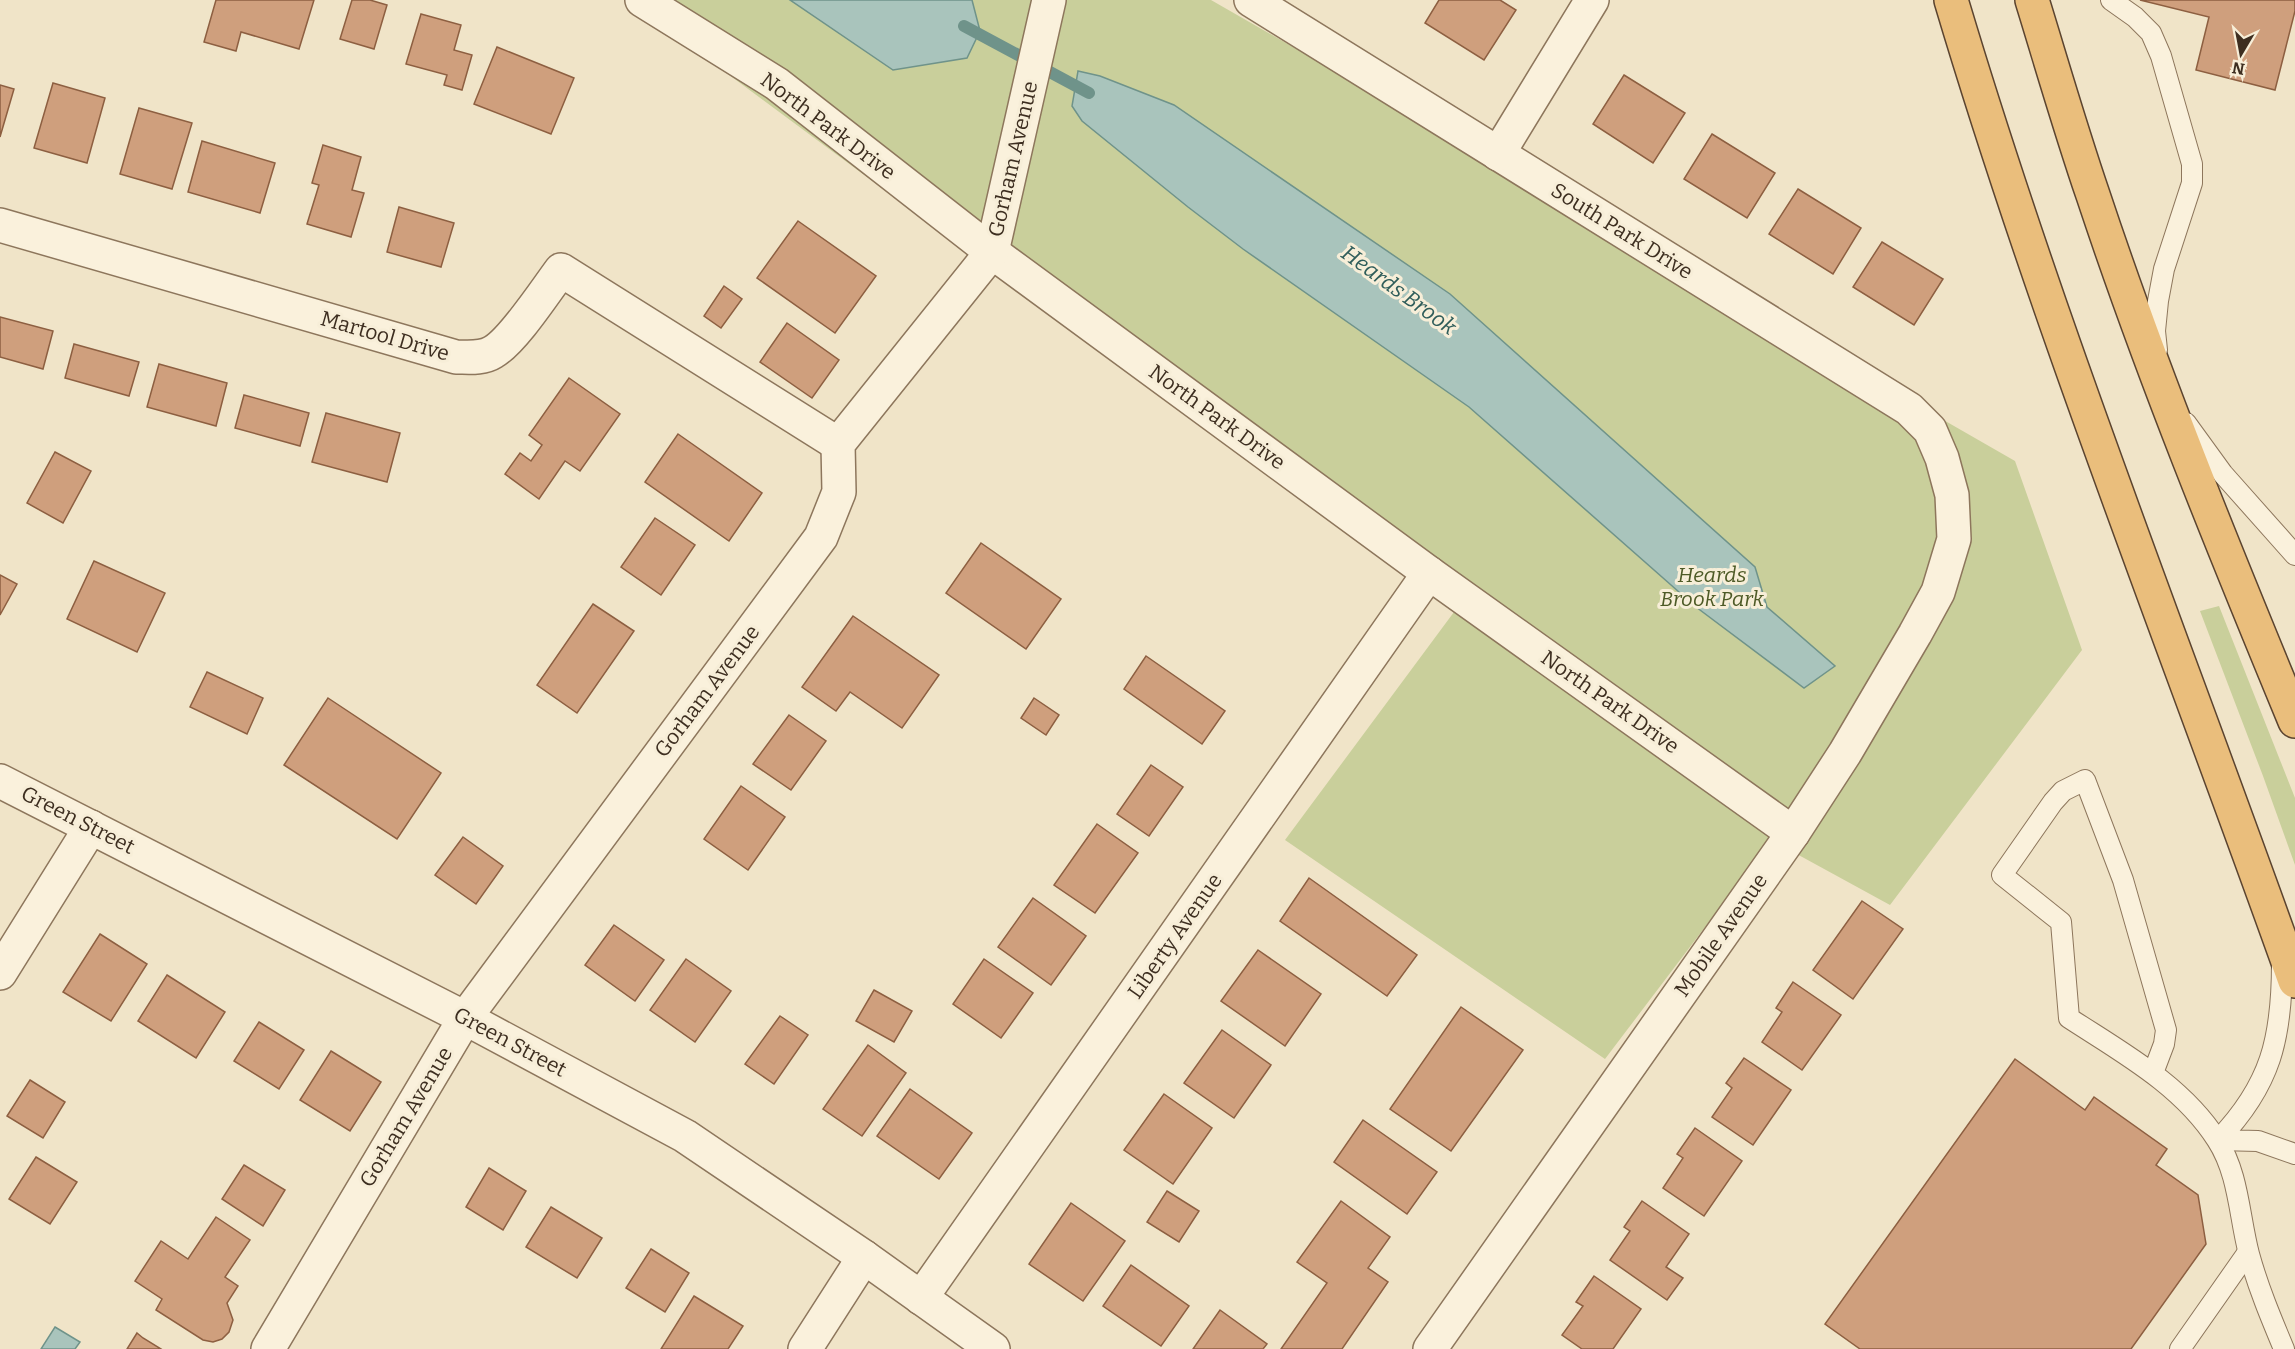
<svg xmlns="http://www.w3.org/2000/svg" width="2295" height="1349" viewBox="0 0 2295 1349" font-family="Bitter,serif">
<rect width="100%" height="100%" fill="#f0e4c8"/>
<g fill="#c9cf9b">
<polygon points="628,0 1211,0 2015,461 2082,650 1890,905 1771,840 1605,1059 1285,840 1454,612"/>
<polygon points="2219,606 2295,798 2295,865 2263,776 2200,611"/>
</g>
<g fill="#a9c4bc" stroke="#6f938a" stroke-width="1.5">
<polygon points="790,0 972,0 980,31 967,58 893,70"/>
<polygon points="1078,71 1100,76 1174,105 1450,294 1755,567 1767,607 1835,666 1804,688 1696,607 1469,407 1243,249 1188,207 1082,121 1072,106"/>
<polygon points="55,1327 80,1342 75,1349 41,1349"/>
</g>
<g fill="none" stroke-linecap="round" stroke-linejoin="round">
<polyline stroke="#6f938a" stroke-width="12" points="964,26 1089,93"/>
</g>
<g fill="#cf9f7d" stroke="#8d5f41" stroke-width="1.5">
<polygon points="216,0 314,0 299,49 241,32 236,51 204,42"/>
<polygon points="352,0 370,0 387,5 374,49 340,39"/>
<polygon points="1439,0 1500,0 1516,10 1484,60 1425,23"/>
<polygon points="2140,0 2295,0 2295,11 2275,90 2196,70 2209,17"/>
<polygon points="421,14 461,25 454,50 472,55 462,90 444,85 447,75 406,64"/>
<polygon points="497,47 574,78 551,134 474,104"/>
<polygon points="1624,75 1685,113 1653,163 1593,124"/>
<polygon points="53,83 105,98 87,163 34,148"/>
<polygon points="0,85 14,89 0,137"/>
<polygon points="139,108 192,123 172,189 120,174"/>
<polygon points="1712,134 1775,173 1747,218 1684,179"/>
<polygon points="202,141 275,163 260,213 188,192"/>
<polygon points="323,145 361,157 352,190 364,193 351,237 307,224 319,185 312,183"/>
<polygon points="1798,189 1861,228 1833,274 1769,234"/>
<polygon points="399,207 454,223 441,267 387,252"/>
<polygon points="798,221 876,276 835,333 757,278"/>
<polygon points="1882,242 1943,279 1914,325 1853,287"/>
<polygon points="724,286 742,299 721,328 704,316"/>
<polygon points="0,317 53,331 43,369 0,357"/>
<polygon points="787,323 839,360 812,398 760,362"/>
<polygon points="74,344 139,362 129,396 65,378"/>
<polygon points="159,364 227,383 216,426 147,407"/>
<polygon points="569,378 620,414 580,471 565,461 539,499 505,474 520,453 531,461 542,445 529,435"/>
<polygon points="244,395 309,413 300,446 235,428"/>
<polygon points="326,413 400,433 387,482 312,462"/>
<polygon points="678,434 762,493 729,541 645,482"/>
<polygon points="55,452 91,471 63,523 27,503"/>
<polygon points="655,518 695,545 661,595 621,567"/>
<polygon points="981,543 1061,599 1026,649 946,593"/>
<polygon points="94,561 165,593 137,652 67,619"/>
<polygon points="0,575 17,584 0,615"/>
<polygon points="593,604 634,631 577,713 537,685"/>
<polygon points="853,616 939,675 902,728 850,692 836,711 802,687"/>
<polygon points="1146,656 1225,711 1202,744 1124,689"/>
<polygon points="207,672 263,698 247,734 190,707"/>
<polygon points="328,698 441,773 397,839 284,765"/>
<polygon points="1034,698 1059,715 1046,735 1021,718"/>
<polygon points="789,715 826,741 791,790 753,764"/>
<polygon points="1151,765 1183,787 1149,836 1117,814"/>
<polygon points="741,786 785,817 748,870 704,839"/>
<polygon points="1097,824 1138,853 1095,913 1054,885"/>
<polygon points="463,837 503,866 476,904 435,875"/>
<polygon points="1309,878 1417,955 1387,996 1280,921"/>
<polygon points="1033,898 1086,936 1051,985 998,947"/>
<polygon points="1862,901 1903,929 1853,999 1813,970"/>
<polygon points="614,925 664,960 635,1001 585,965"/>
<polygon points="100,934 147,964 111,1021 63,992"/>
<polygon points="1258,950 1321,994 1285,1046 1221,1001"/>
<polygon points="686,959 731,991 695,1042 650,1010"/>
<polygon points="984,959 1033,993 1001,1038 953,1004"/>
<polygon points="167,975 225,1012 196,1058 138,1021"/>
<polygon points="1793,982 1841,1015 1802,1070 1762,1042 1782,1012 1776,1008"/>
<polygon points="874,990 912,1011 894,1042 856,1021"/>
<polygon points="1461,1007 1523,1050 1451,1151 1390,1109"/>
<polygon points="780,1016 808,1035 774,1084 745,1064"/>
<polygon points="259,1022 304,1050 279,1089 234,1061"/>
<polygon points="1222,1030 1271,1065 1234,1118 1184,1083"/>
<polygon points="868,1045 906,1073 862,1136 823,1109"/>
<polygon points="331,1051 381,1082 350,1131 300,1100"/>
<polygon points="1744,1058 1791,1090 1753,1145 1712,1117 1732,1088 1726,1083"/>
<polygon points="2015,1059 2085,1110 2094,1097 2167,1149 2156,1165 2198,1195 2206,1244 2131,1349 1860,1349 1825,1324"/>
<polygon points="30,1080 65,1102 43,1138 7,1116"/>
<polygon points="910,1089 972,1133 939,1179 877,1136"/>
<polygon points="1164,1094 1212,1128 1173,1184 1124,1150"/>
<polygon points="1363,1120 1437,1172 1407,1214 1334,1162"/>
<polygon points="1695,1128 1742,1161 1704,1216 1663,1188 1683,1158 1677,1154"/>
<polygon points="36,1157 77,1182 50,1224 9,1199"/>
<polygon points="244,1165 285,1190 263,1226 222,1199"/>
<polygon points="489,1168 526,1191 503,1230 466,1207"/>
<polygon points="1167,1191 1199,1211 1179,1242 1147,1222"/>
<polygon points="1341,1201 1390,1237 1368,1268 1388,1282 1342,1349 1281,1349 1327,1283 1297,1262"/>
<polygon points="1642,1201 1689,1234 1666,1267 1683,1278 1667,1300 1610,1260 1630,1231 1624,1227"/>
<polygon points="1071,1203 1125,1241 1083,1301 1029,1264"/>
<polygon points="551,1207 602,1238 577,1278 526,1247"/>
<polygon points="216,1217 250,1240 225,1277 238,1286 227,1303 233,1320 229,1332 222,1339 213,1342 203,1340 156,1310 162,1299 135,1281 161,1241 188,1259"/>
<polygon points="651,1249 689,1273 665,1312 626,1288"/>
<polygon points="1131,1265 1189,1306 1161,1346 1103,1306"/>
<polygon points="1594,1276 1641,1309 1613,1349 1582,1349 1562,1335 1583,1306 1576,1302"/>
<polygon points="694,1296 743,1326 728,1349 661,1349"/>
<polygon points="1220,1310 1267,1344 1263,1349 1193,1349"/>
<polygon points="137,1333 143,1338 161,1349 127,1349"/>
</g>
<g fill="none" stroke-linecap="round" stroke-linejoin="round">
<defs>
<g id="service">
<polyline points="2111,0 2135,17 2151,33 2161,56 2192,164 2192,183 2164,269 2158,301 2155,331 2157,350"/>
<polyline points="2186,423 2223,474 2295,555"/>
<path d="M2282,963C2282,1038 2271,1085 2218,1140L2258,1141L2295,1154"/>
<path d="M2153,1073L2164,1044L2166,1030L2123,880L2085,780L2063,791L2053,802L2002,875L2061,922L2069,1018C2121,1052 2182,1085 2217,1140C2239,1174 2239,1216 2249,1254C2258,1287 2271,1318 2284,1349"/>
<polyline points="2180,1349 2248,1252"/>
</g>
<g id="minor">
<polyline points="642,0 777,84 992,252 1429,573 1793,833"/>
<polyline points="1251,0 1909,409 1930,430 1942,458 1952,495 1954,539 1938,592 1915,634 1845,753 1793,833 1430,1349"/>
<polyline points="1498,154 1592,0"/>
<path d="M0,225L456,357C468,357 482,359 493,352C513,341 546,290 561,270L838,444"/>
<polyline points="0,973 91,827"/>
<polyline points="921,1298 1429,573"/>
<polyline points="268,1349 465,1018 821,537 839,492 838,444 992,252 1049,0"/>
<polyline points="805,1349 864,1257"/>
</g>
<polyline id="tertiary" points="0,781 465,1018 685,1136 864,1257 993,1349"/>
<g id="trunk">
<path d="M1951,0C2050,332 2179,655 2295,981"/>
<path d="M2032,0C2052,65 2071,131 2093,195C2152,373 2223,547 2295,721"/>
</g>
</defs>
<use href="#service" stroke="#8d765c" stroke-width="22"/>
<use href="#minor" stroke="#8d765c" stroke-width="36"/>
<use href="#tertiary" stroke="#8d765c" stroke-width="36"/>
<use href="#trunk" stroke="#5b4430" stroke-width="36"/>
<use href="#service" stroke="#faf1dc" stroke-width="20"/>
<use href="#minor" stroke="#faf1dc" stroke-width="33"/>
<use href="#tertiary" stroke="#faf1dc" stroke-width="33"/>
<use href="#trunk" stroke="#eabe7c" stroke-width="33"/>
</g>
<g text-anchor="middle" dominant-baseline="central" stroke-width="6" stroke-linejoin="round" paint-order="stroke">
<g font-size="21" fill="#3d2e20" stroke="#f7eed8">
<text transform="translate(828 126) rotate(37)">North Park Drive</text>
<text transform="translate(1013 159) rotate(-77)">Gorham Avenue</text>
<text transform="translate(1622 231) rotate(32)">South Park Drive</text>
<text transform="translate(385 336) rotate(16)">Martool Drive</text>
<text transform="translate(1217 417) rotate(36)">North Park Drive</text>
<text transform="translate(707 691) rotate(-53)">Gorham Avenue</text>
<text transform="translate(1610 702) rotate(35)">North Park Drive</text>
<text transform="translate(78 820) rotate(27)">Green Street</text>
<text transform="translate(1721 935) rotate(-55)">Mobile Avenue</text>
<text transform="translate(1175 936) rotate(-55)">Liberty Avenue</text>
<text transform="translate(510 1042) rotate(28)">Green Street</text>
<text transform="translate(406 1117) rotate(-59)">Gorham Avenue</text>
</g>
<g font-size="21" font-style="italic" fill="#4d5a26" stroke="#f7eed8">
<text x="1712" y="575">Heards<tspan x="1712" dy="24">Brook Park</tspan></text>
</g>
<g font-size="22" font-style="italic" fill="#2f5d5a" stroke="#f7eed8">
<text transform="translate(1399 290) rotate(36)">Heards Brook</text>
</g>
</g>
<g transform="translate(2241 54) rotate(190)" stroke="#f7eed8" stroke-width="4.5" paint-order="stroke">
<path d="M0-4.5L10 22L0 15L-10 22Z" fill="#3d2e20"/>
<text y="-9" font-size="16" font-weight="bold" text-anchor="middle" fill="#3d2e20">N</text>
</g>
</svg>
